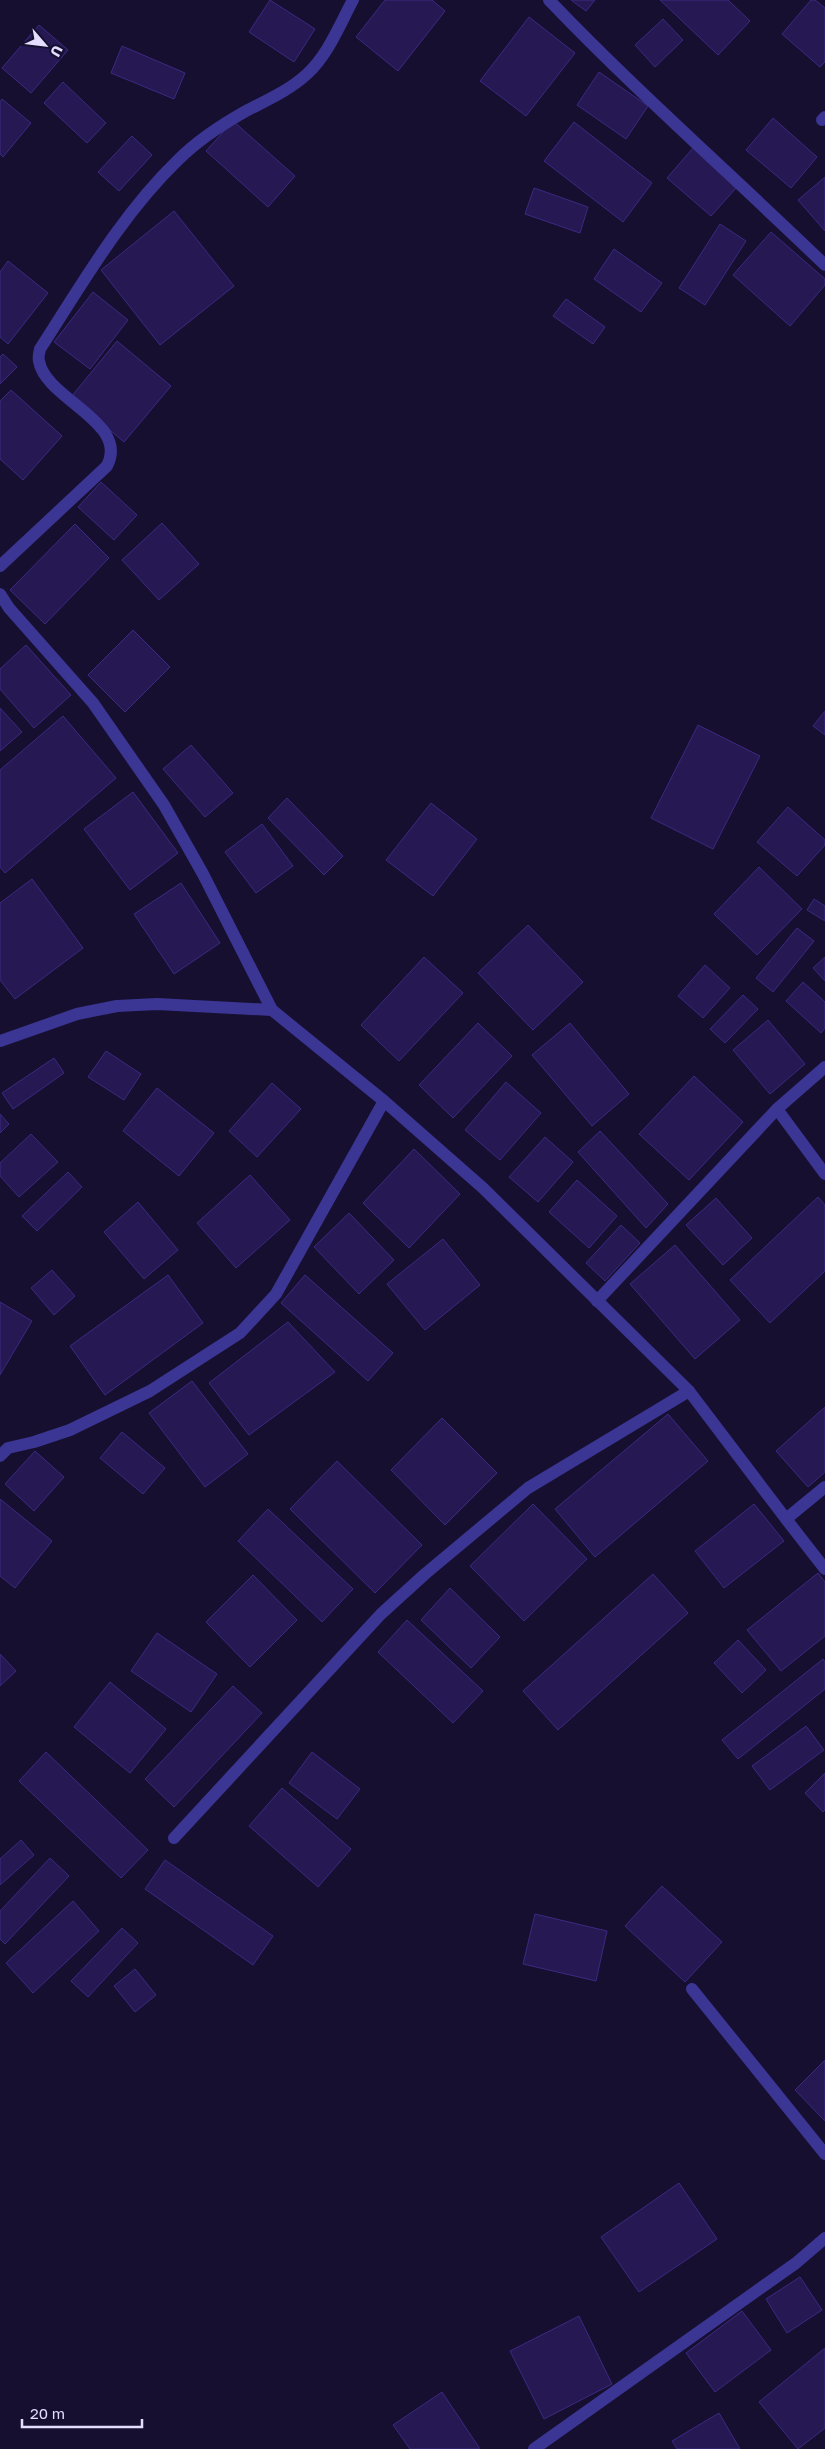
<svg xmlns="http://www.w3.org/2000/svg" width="825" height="2449" viewBox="0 0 825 2449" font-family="'Golos Text',sans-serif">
<rect width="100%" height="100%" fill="#160f30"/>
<g fill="#261953" stroke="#3c2982">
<polygon points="270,0 315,29 294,62 249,32"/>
<polygon points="385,0 432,0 445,11 398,71 356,37"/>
<polygon points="571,0 595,0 586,11"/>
<polygon points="660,0 728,0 750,21 718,55"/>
<polygon points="811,0 815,0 825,8 825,62 820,67 782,34"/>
<polygon points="529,17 575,53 526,116 480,81"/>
<polygon points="663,19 683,40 655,67 635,45"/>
<polygon points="39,25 68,50 31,93 2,68"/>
<polygon points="122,46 185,73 174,99 111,73"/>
<polygon points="599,72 648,106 626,139 577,105"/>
<polygon points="63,82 106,123 87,143 44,103"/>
<polygon points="2,99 31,123 3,157 0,154 0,102"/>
<polygon points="773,118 817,157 791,188 746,150"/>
<polygon points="233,121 295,176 268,207 206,151"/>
<polygon points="574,122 652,183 623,222 544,161"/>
<polygon points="132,136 152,155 119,191 98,172"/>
<polygon points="693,148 737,187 711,216 667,178"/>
<polygon points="825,177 825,231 798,200"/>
<polygon points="534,188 588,207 580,233 525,214"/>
<polygon points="174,211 234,286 160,345 101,270"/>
<polygon points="720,224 746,241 705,305 679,288"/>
<polygon points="771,232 825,279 825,285 790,326 733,275"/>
<polygon points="614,249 662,283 641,312 594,279"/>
<polygon points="8,261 48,293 8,344 0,337 0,272"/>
<polygon points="93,292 128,320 90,369 54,342"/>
<polygon points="566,299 605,327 593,344 553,316"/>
<polygon points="117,341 171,386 124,442 71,397"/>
<polygon points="3,354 17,367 0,384 0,357"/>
<polygon points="11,390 62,436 23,480 0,459 0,401"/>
<polygon points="101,482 137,515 114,540 78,507"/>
<polygon points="162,523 199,564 159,600 122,560"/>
<polygon points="75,524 109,558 45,624 10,590"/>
<polygon points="133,630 170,667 125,712 88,675"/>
<polygon points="26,645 71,695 34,728 0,689 0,669"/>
<polygon points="0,708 22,732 0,751"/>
<polygon points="825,711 825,735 813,726"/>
<polygon points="63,716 116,778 5,873 0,867 0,770"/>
<polygon points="698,725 760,756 713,849 651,818"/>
<polygon points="191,745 233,793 205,817 163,769"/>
<polygon points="133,792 178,853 130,890 84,829"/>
<polygon points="287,798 343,856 324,875 268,818"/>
<polygon points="431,803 477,839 433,896 386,860"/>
<polygon points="788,807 825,840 825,845 797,876 757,842"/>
<polygon points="262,824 293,866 256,893 225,852"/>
<polygon points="759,867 802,909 757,955 714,914"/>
<polygon points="32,879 83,948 15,999 0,980 0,903"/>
<polygon points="181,883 220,943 174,974 134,914"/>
<polygon points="814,899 825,906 825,921 807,910"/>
<polygon points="528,925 583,982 533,1030 478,973"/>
<polygon points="797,928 814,941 773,992 756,978"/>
<polygon points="424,957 463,993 399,1061 361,1025"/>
<polygon points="825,957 825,981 813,968"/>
<polygon points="705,965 730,988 703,1018 678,996"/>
<polygon points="803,982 825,1002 825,1028 821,1033 786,1001"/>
<polygon points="743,995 758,1009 725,1043 710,1029"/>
<polygon points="768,1020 805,1064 770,1094 733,1050"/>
<polygon points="478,1023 512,1056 453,1118 419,1085"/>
<polygon points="570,1023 629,1094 592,1126 532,1055"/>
<polygon points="106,1051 141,1074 124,1100 88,1077"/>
<polygon points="54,1058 64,1073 13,1109 2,1093"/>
<polygon points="694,1076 743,1122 689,1180 639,1134"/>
<polygon points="506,1082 541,1113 500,1160 465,1130"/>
<polygon points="272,1083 301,1109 257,1157 229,1131"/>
<polygon points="157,1088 214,1133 179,1176 123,1131"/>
<polygon points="0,1114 9,1124 0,1133"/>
<polygon points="600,1131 668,1204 646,1228 578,1152"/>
<polygon points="31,1134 58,1162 19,1197 0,1176 0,1163"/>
<polygon points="545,1137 573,1162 538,1202 509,1177"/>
<polygon points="414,1149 460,1194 409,1248 363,1203"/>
<polygon points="68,1172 82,1187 37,1231 22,1216"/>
<polygon points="250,1175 290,1220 236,1268 197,1223"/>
<polygon points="577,1180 617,1216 589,1248 549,1212"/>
<polygon points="818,1197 825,1205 825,1271 770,1323 730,1280"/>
<polygon points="716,1198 752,1238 723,1265 686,1225"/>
<polygon points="138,1202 178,1250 144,1279 104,1232"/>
<polygon points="349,1213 394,1260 359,1294 314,1247"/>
<polygon points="621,1225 640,1243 605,1281 586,1263"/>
<polygon points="443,1239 480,1285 425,1330 387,1284"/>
<polygon points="675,1245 740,1320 695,1359 630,1284"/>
<polygon points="52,1270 75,1296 54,1315 31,1288"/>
<polygon points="168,1275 203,1323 105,1395 70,1346"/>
<polygon points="305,1275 393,1353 368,1381 281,1303"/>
<polygon points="0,1302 32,1321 0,1375"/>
<polygon points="288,1322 335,1372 249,1435 209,1383"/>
<polygon points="192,1381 248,1454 205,1487 149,1413"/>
<polygon points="825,1407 825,1472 808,1487 776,1451"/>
<polygon points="668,1414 708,1461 595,1557 555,1509"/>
<polygon points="442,1418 497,1473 445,1525 391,1470"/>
<polygon points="122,1432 165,1468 143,1494 100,1458"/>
<polygon points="35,1451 64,1477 34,1511 5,1484"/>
<polygon points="337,1461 422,1545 375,1593 290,1509"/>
<polygon points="0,1499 52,1541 15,1588 0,1576"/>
<polygon points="533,1504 587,1559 524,1621 470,1566"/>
<polygon points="754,1504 784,1541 724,1588 695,1551"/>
<polygon points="268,1509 353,1589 322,1622 238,1541"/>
<polygon points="818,1573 825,1582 825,1636 781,1671 747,1630"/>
<polygon points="653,1574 688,1613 558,1730 523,1691"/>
<polygon points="253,1575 297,1620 250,1667 206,1622"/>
<polygon points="450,1588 500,1637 471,1668 421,1620"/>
<polygon points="407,1620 483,1691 453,1723 378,1652"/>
<polygon points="157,1633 217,1674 191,1712 131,1671"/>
<polygon points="738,1640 766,1670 742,1693 714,1663"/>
<polygon points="0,1654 16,1671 0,1686"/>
<polygon points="823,1659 825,1662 825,1689 738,1759 722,1740"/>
<polygon points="110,1682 166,1729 130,1773 74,1727"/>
<polygon points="233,1686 262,1713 174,1807 145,1779"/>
<polygon points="806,1726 824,1750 770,1790 752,1766"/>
<polygon points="46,1752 148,1850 121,1878 19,1781"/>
<polygon points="312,1752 360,1789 337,1819 289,1783"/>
<polygon points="825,1773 825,1810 823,1812 805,1793"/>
<polygon points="282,1788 351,1849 318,1887 249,1826"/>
<polygon points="21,1840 34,1855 0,1885 0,1859"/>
<polygon points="50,1858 69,1876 5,1944 0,1939 0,1911"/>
<polygon points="165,1860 273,1936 253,1965 145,1889"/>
<polygon points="662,1886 722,1942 685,1982 625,1926"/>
<polygon points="73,1901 99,1931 33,1993 6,1963"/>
<polygon points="535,1914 607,1931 596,1981 523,1964"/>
<polygon points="122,1928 138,1943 88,1997 71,1981"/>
<polygon points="135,1969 156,1995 135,2012 114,1986"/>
<polygon points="825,2060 825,2121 795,2090"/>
<polygon points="679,2183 717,2239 639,2292 601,2237"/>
<polygon points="800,2277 822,2310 787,2333 766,2299"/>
<polygon points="742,2311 771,2350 715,2392 686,2353"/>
<polygon points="579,2316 612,2384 544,2419 510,2351"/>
<polygon points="825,2348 825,2428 798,2449 759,2402"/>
<polygon points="442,2392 480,2449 410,2449 393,2425"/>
<polygon points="719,2413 740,2449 677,2449 672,2441"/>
</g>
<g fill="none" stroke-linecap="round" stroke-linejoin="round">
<g stroke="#3b3594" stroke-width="12">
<path d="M549,0C637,92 733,176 825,265"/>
<polyline points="822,120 825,117"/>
<path d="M0,566L107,466C130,422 45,399 39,361C38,358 39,353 40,349C82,284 122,214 178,160C198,140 221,125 246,111C267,100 290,90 307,74C328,55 340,24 353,0"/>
<polyline points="0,594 9,608 93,703 164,805 203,874 272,1010"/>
<polyline points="0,1041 77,1014 117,1006 157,1004 272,1010 384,1101 483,1188 689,1391 786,1519 825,1487"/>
<polyline points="777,1109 825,1174"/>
<polyline points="597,1301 777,1109 825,1067"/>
<polyline points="0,1456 8,1448 34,1442 70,1430 150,1391 240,1333 276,1294 384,1101"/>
<polyline points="786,1519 825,1569"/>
<polyline points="174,1838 381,1614 425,1574 528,1488 689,1391"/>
<polyline points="692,1989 825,2154"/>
<polyline points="534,2449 796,2263 825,2238"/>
</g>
</g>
<g transform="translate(45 45) rotate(118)" stroke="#160f30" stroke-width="4" paint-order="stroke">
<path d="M0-4L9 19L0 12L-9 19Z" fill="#e3deff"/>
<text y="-8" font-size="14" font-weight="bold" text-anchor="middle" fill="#e3deff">U</text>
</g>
<path d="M22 2419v8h120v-8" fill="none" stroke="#e3deff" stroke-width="2.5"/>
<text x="30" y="2419" font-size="15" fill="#e3deff" stroke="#160f30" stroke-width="4" paint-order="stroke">20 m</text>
</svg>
